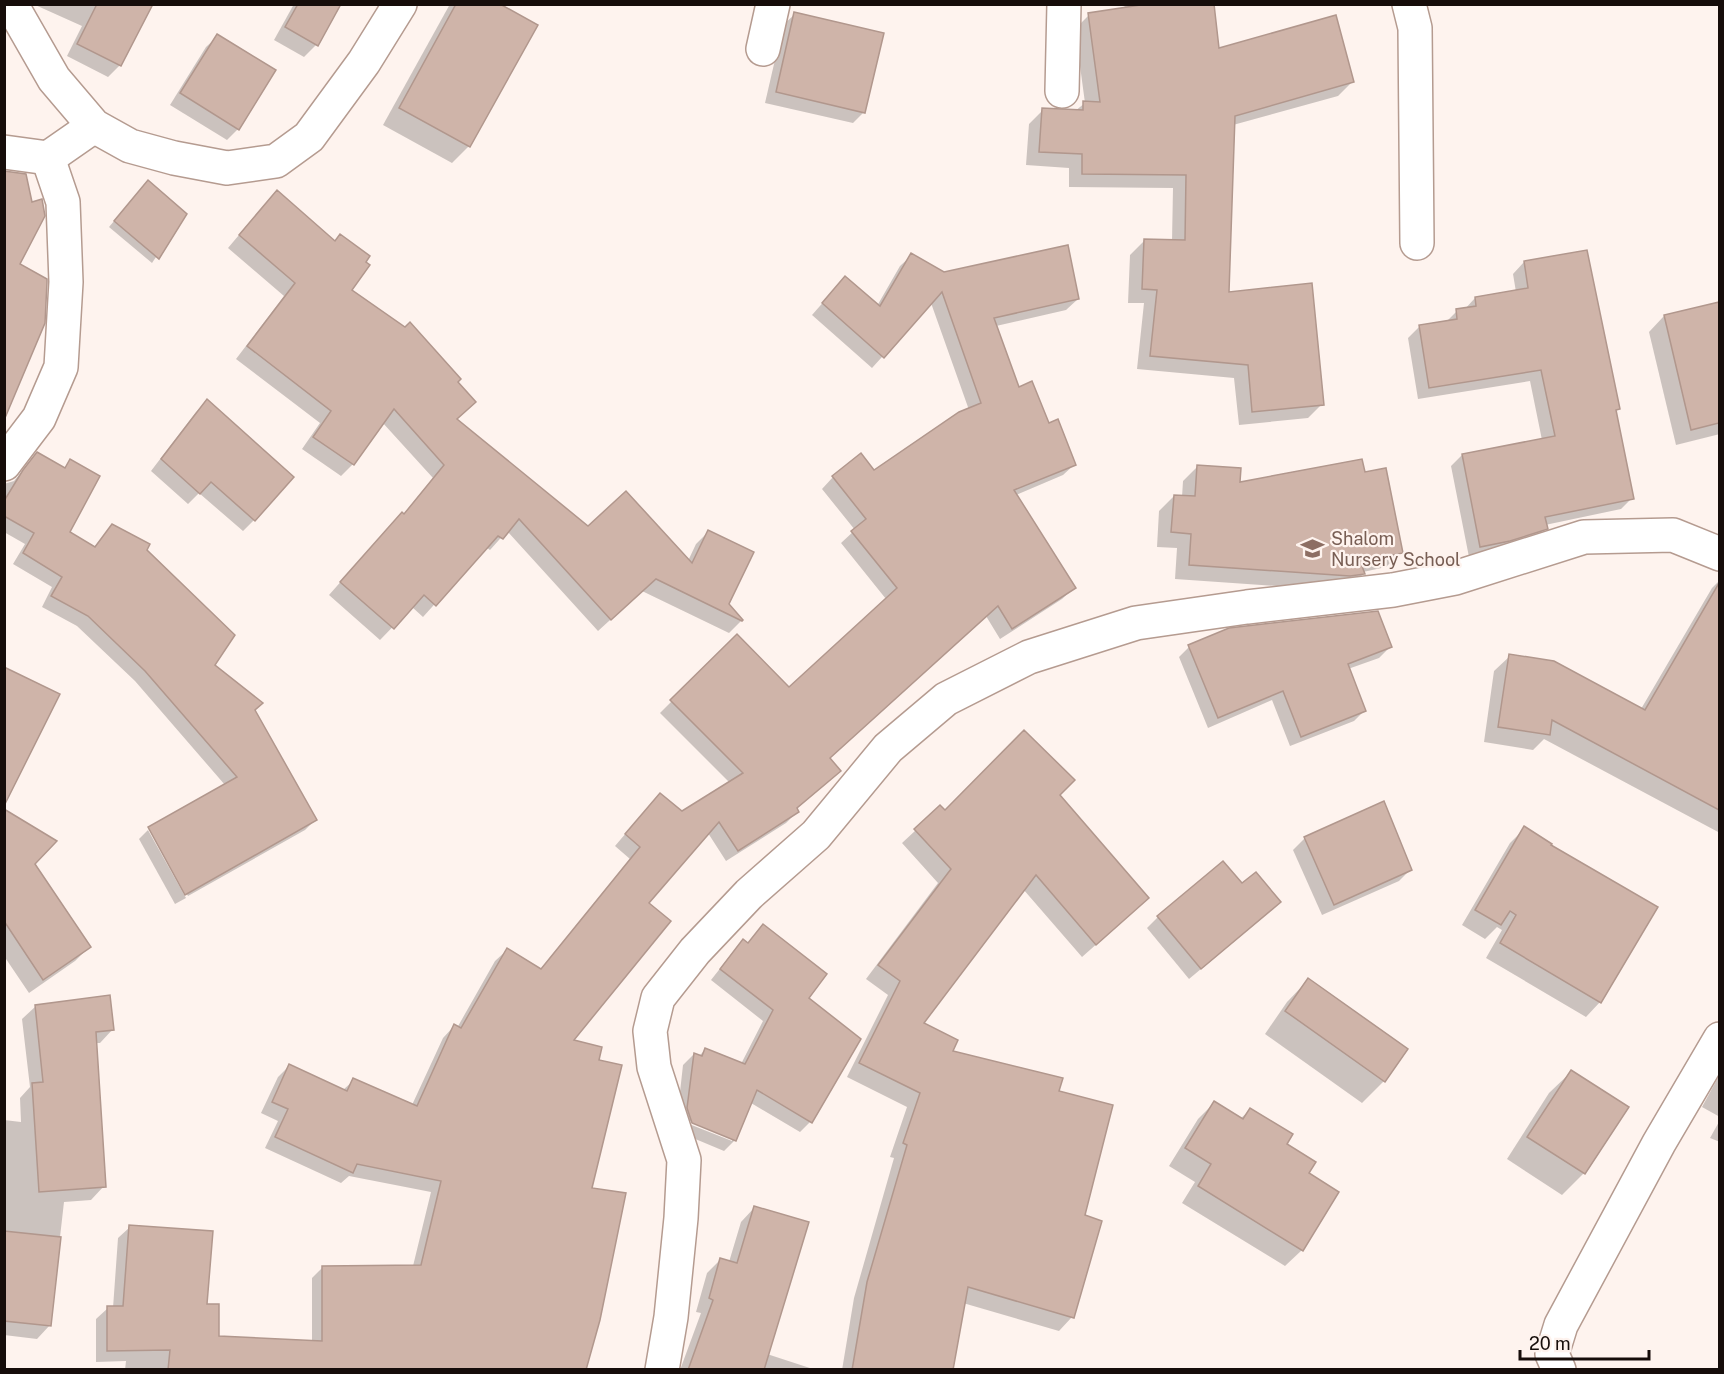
<svg xmlns="http://www.w3.org/2000/svg" width="1724" height="1374" viewBox="0 0 1724 1374" font-family="'Public Sans',sans-serif">
<rect width="100%" height="100%" fill="#fef3ee"/>
<g fill="#0003" fill-rule="evenodd">
<polygon points="33,4 147,4 120,65 108,77 67,56 82,26"/>
<polygon points="294,4 339,4 316,45 304,57 274,40"/>
<polygon points="450,4 497,4 469,146 452,163 383,125"/>
<polygon points="1124,4 1212,4 1218,50 1352,82 1338,96 1233,125 1227,293 1322,404 1308,418 1239,425 1234,378 1137,369 1144,303 1128,303 1130,255 1144,241 1172,241 1173,188 1069,187 1069,168 1026,165 1029,124 1043,110 1075,111 1085,103 1075,29 1089,15 1125,9"/>
<polygon points="795,14 864,112 853,123 765,103 783,25"/>
<polygon points="218,36 238,129 227,140 170,105 206,47"/>
<polygon points="143,187 185,214 152,263 109,227"/>
<polygon points="4,196 18,264 43,323 4,416"/>
<polygon points="265,204 350,290 456,382 455,420 588,528 688,561 696,544 709,531 727,604 742,620 729,633 642,591 598,631 507,531 490,550 486,547 423,617 412,607 380,640 329,595 390,526 403,515 433,478 382,422 353,464 341,476 302,449 320,423 236,359 284,296 228,248"/>
<polygon points="912,255 944,274 1078,299 1066,310 996,326 1018,389 1048,425 1075,464 1063,475 1016,495 1074,588 1062,599 1000,639 986,616 829,759 796,809 797,812 786,823 726,861 708,833 647,903 571,1041 597,1061 590,1189 585,1370 125,1370 126,1361 96,1362 96,1319 108,1308 113,1308 118,1238 130,1227 206,1306 218,1337 312,1342 312,1278 323,1267 413,1266 431,1192 349,1176 341,1183 265,1148 278,1121 261,1113 278,1077 289,1066 343,1090 354,1080 412,1105 443,1038 454,1026 457,1028 495,961 507,950 540,970 630,859 615,846 649,806 682,813 730,783 660,713 737,636 789,689 886,599 841,543 855,530 822,489 833,477 874,472 969,410 931,303 872,368 812,315 834,290 877,306 900,266"/>
<polygon points="1524,262 1618,409 1615,412 1632,498 1621,509 1545,525 1546,528 1534,540 1469,557 1451,466 1462,455 1542,440 1530,381 1418,399 1408,338 1420,326 1445,323 1457,311 1464,310 1475,298 1516,292 1513,274"/>
<polygon points="1720,303 1720,434 1676,445 1649,332 1664,316"/>
<polygon points="207,401 254,520 243,531 199,493 188,504 151,471 196,412"/>
<polygon points="37,454 63,469 71,461 68,532 93,548 113,526 145,550 213,665 254,711 315,820 305,830 188,896 151,830 148,830 225,785 135,681 77,626 42,607 52,587 13,564 25,544 4,532 4,484 14,481"/>
<polygon points="1198,466 1239,484 1364,474 1401,552 1386,567 1363,572 1363,574 1349,589 1335,590 1175,579 1177,548 1157,547 1159,511 1174,496 1182,497 1183,481"/>
<polygon points="1720,580 1720,833 1544,739 1533,750 1484,742 1494,671 1510,656 1641,709 1712,588"/>
<polygon points="1189,647 1390,647 1379,658 1348,669 1364,711 1354,721 1290,746 1272,700 1208,728 1179,657"/>
<polygon points="1058,795 1134,911 1082,957 1023,889 922,1023 951,1052 1058,1092 1083,1216 1072,1317 1059,1331 963,1303 951,1370 842,1370 854,1298 894,1158 890,1157 907,1107 847,1077 888,995 866,979 938,883 902,843 916,830 944,812"/>
<polygon points="4,811 33,864 89,947 75,961 29,993 4,956"/>
<polygon points="1525,828 1600,1002 1586,1017 1486,958 1502,930 1497,927 1485,939 1462,925 1510,843"/>
<polygon points="148,830 186,898 175,904 139,839"/>
<polygon points="1305,838 1411,869 1399,881 1322,915 1293,850"/>
<polygon points="1268,913 1189,979 1147,928 1158,917"/>
<path d="M763,926L806,998L810,1122L800,1132L751,1103L735,1140L724,1151L681,1133L677,1119L683,1065L694,1054L699,1056L705,1050L741,1064L763,1021L711,980L733,952L743,941L747,944ZM685,1119L732,1138V1141L684,1122Z"/>
<polygon points="1308,980 1384,1081 1362,1103 1265,1034 1287,1002"/>
<polygon points="36,1006 113,1029 100,1043 95,1043 104,1186 91,1200 64,1202 50,1325 37,1339 4,1335 4,1120 21,1122 20,1098 30,1087 22,1019"/>
<polygon points="1571,1072 1584,1173 1562,1195 1507,1159 1549,1093"/>
<polygon points="1720,1074 1720,1117 1702,1107"/>
<polygon points="1215,1102 1240,1119 1250,1110 1285,1145 1306,1174 1302,1250 1285,1266 1182,1203 1195,1182 1169,1166 1198,1119"/>
<polygon points="1720,1120 1720,1142 1710,1138"/>
<polygon points="754,1208 767,1354 816,1370 680,1370 701,1313 696,1312 707,1273 721,1259 729,1262 741,1222"/>
</g>
<g fill="#cfb4a9" stroke="#b1978d" stroke-width="1.5">
<polygon points="97,4 153,4 121,66 77,44"/>
<polygon points="298,4 341,4 318,46 285,27"/>
<polygon points="456,4 500,4 538,25 470,147 399,108"/>
<polygon points="1147,4 1214,4 1219,48 1336,15 1354,82 1235,116 1229,292 1312,283 1324,405 1252,412 1248,365 1150,356 1157,290 1142,289 1144,239 1185,240 1186,175 1082,174 1082,154 1039,152 1042,108 1083,110 1083,101 1100,102 1088,13"/>
<polygon points="794,12 884,33 865,113 776,92"/>
<polygon points="217,34 276,70 239,130 180,93"/>
<polygon points="4,171 26,174 32,202 42,199 45,216 20,264 47,279 47,282 45,323 5,418"/>
<polygon points="148,180 187,214 159,259 114,221"/>
<polygon points="277,190 335,241 340,234 370,256 366,262 370,265 352,290 405,327 410,322 461,379 458,382 476,402 457,419 588,526 626,491 692,563 708,530 754,552 729,604 743,620 742,621 656,579 611,620 519,519 503,539 498,536 436,606 424,595 394,629 340,582 402,512 404,514 444,465 394,409 354,465 313,437 331,411 247,346 295,283 239,235"/>
<polygon points="1068,245 1079,299 994,318 1019,387 1032,381 1049,423 1058,419 1076,465 1014,490 1076,588 1012,629 998,606 830,758 841,771 797,808 799,812 738,851 719,822 649,903 671,921 574,1040 602,1047 599,1060 622,1065 592,1188 626,1193 600,1320 586,1370 168,1370 170,1350 107,1351 107,1306 123,1306 129,1225 213,1231 207,1304 219,1304 219,1336 322,1341 322,1266 421,1265 441,1181 357,1164 353,1173 275,1137 288,1109 272,1102 289,1064 347,1091 353,1078 417,1106 454,1024 461,1028 507,948 541,969 640,847 625,834 660,793 682,811 743,773 670,700 737,634 789,687 897,588 851,531 866,519 832,476 861,453 874,470 959,412 981,403 942,292 884,358 822,303 845,276 880,306 911,253 944,272"/>
<polygon points="1587,250 1620,409 1616,410 1634,499 1545,517 1548,529 1510,541 1480,547 1462,454 1555,436 1541,370 1429,388 1419,325 1457,319 1456,309 1476,306 1475,297 1528,288 1524,261"/>
<polygon points="1719,302 1719,423 1691,430 1664,315"/>
<polygon points="207,399 294,477 255,521 211,482 200,494 161,459"/>
<polygon points="37,452 65,468 70,459 100,476 70,532 95,547 112,524 150,544 147,550 235,635 215,665 263,703 255,710 317,820 185,895 148,827 237,777 145,671 88,616 51,596 62,577 23,553 34,533 4,516 4,501 23,470"/>
<polygon points="1362,459 1365,472 1386,468 1403,553 1360,561 1365,574 1350,576 1189,565 1191,534 1171,532 1174,495 1195,496 1197,465 1241,468 1240,482"/>
<polygon points="1719,583 1719,810 1552,720 1550,735 1498,727 1509,654 1554,661 1645,710"/>
<polygon points="1378,611 1392,647 1348,664 1366,711 1301,737 1283,691 1218,718 1188,645 1229,628"/>
<polygon points="4,667 60,694 4,806"/>
<polygon points="1024,730 1075,780 1060,795 1149,898 1096,945 1036,875 924,1023 958,1040 953,1051 1063,1078 1059,1091 1113,1105 1085,1215 1102,1221 1074,1318 968,1287 953,1370 852,1370 867,1282 907,1145 903,1143 920,1093 859,1063 900,981 878,965 951,869 914,829 940,805 945,810"/>
<polygon points="1384,801 1412,870 1334,905 1304,837"/>
<polygon points="4,809 57,841 35,864 91,947 43,980 4,921"/>
<polygon points="1524,826 1552,844 1551,845 1658,907 1601,1003 1500,943 1516,915 1510,911 1501,925 1475,910"/>
<polygon points="1223,861 1242,883 1256,872 1281,902 1201,969 1157,916"/>
<polygon points="763,924 827,974 809,998 861,1039 812,1123 757,1090 736,1141 692,1123 687,1108 694,1053 702,1056 705,1048 745,1064 773,1010 720,969 743,939 748,943"/>
<polygon points="1308,978 1408,1049 1385,1082 1285,1011"/>
<polygon points="110,995 114,1030 96,1032 106,1187 39,1192 32,1083 43,1082 35,1005"/>
<polygon points="1571,1070 1629,1107 1585,1174 1527,1137"/>
<polygon points="1214,1101 1243,1119 1250,1108 1293,1134 1287,1144 1316,1162 1309,1173 1339,1192 1303,1251 1198,1186 1211,1164 1185,1148"/>
<polygon points="754,1206 809,1222 764,1370 688,1370 713,1300 709,1298 720,1258 737,1263"/>
<polygon points="4,1231 61,1237 51,1326 4,1321"/>
</g>
<g fill="none" stroke-linecap="round" stroke-linejoin="round">
<defs>
<g id="minor">
<polyline points="11,4 54,79 94,126 130,146 174,158 227,168 276,161 309,137 364,62 400,4"/>
<polyline points="1409,4 1415,28 1417,243"/>
<polyline points="763,49 773,4"/>
<polyline points="1062,91 1064,4"/>
<polyline points="4,152 48,158 94,126"/>
<polyline points="4,464 39,418 61,367 66,282 63,202 48,158"/>
<polyline points="662,1370 671,1317 681,1218 684,1160 654,1067 650,1031 658,998 695,951 749,894 816,835 888,748 946,699 1029,657 1136,623 1247,607 1393,590 1455,578 1584,537 1673,535 1720,554"/>
<polyline points="1559,1370 1552,1354 1561,1325 1659,1143 1720,1039"/>
</g>
</defs>
<use href="#minor" stroke="#b59b90" stroke-width="36"/>
<use href="#minor" stroke="#fff" stroke-width="33"/>
</g>
<defs>
<symbol id="school-bare" viewBox="-9 -9 18 18"><path d="M0-5L7-2L0 1L-7-2ZM-4 1L0 2.5L4 1V4Q0 6-4 4Z" fill="#8d6e63" stroke="#fef3ee" stroke-width="2.5" paint-order="stroke"/></symbol>
</defs>
<g fill-rule="evenodd">
<use href="#school-bare" x="1296" y="532" width="33" height="33"/>
</g>
<g text-anchor="middle" dominant-baseline="central" stroke-width="4.5" stroke-linejoin="round" paint-order="stroke">
<g font-size="18" fill="#785e54" stroke="#fef3ee" text-anchor="start">
<text x="1331" y="538">Shalom<tspan x="1331" dy="21">Nursery School</tspan></text>
</g>
</g>
<rect width="1724" height="1374" fill="none" stroke="#160d0a" stroke-width="12"/>
<path d="M1520 1350v9h129v-9" fill="none" stroke="#160d0a" stroke-width="3"/>
<text x="1529" y="1350" font-size="18" fill="#160d0a" stroke="#fef3ee" stroke-width="4.5" paint-order="stroke">20 m</text>
</svg>
